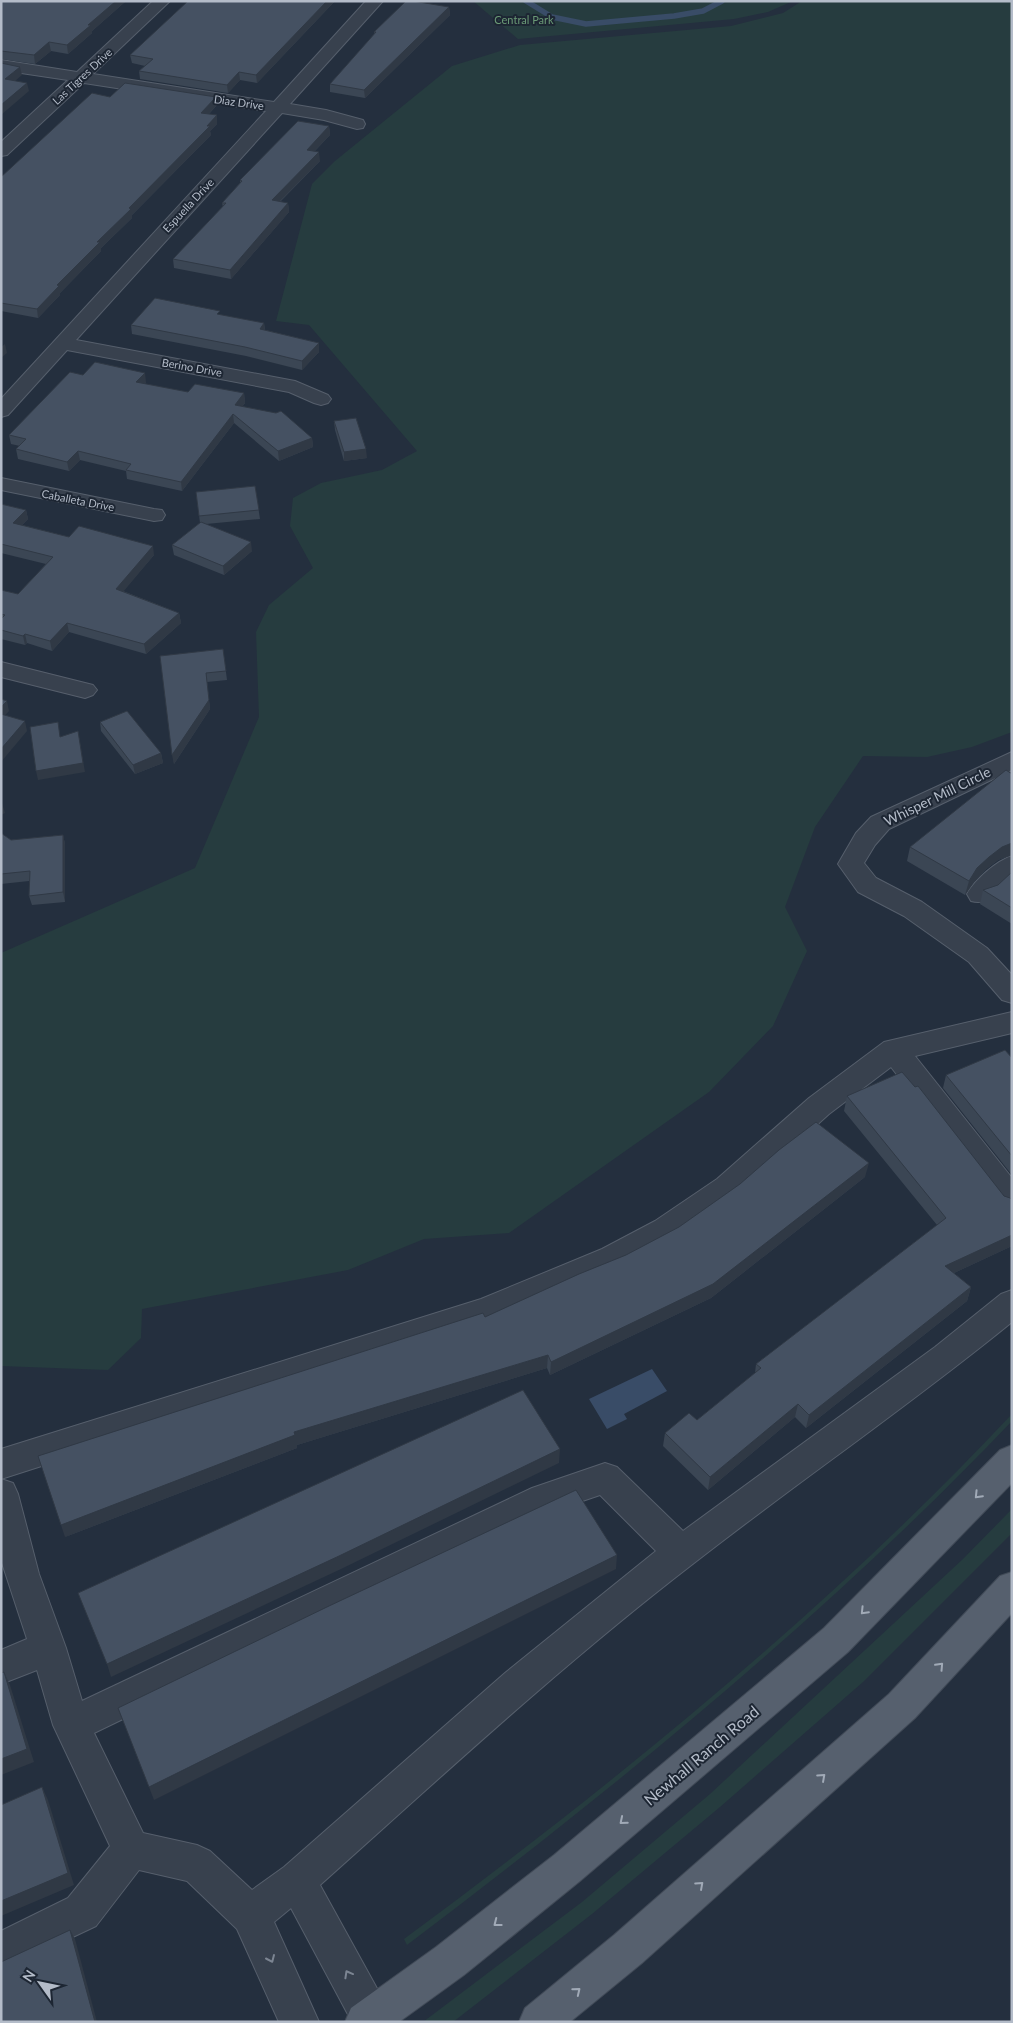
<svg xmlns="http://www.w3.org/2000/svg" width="1013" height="2023" viewBox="0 0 1013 2023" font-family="Lato,sans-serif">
<rect width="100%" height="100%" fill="#242f3e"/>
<g fill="#263c3f">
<polygon points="473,1 793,1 768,12 734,19 518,39"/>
<polygon points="802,1 1012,1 1012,732 972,747 927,757 863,756 815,827 785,907 807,951 773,1026 709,1092 509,1233 424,1239 348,1270 142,1309 141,1338 108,1370 1,1366 1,953 195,868 259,717 256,632 269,605 313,568 290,526 293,498 321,483 382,470 417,451 309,325 276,321 312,184 335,161 452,66 520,45 731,26 783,13"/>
<path d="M1012,1414V1421C827,1615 620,1784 407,1945L404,1939C619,1780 828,1610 1012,1414Z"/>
<polygon points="1012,1509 1012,1533 863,1682 720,1807 592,1914 453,2022 423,2022 582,1902 710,1794 963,1559"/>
</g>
<polygon fill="#394c67" points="652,1369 667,1391 624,1414 627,1419 607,1429 589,1399"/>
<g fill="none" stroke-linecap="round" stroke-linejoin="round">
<polyline stroke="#394c67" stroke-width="5.5" points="526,1 552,17 586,24 674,16 703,11 722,1"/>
<defs>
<g id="minor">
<polygon points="153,1 170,1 93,74 274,102 366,1 383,1 290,104 326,110 363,120 365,124 363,128 357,129 324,120 282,113 76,340 295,381 328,395 331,399 328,403 321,405 314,403 289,392 67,350 8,415 1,417 1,399 266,111 84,83 7,155 1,156 1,142 68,80 1,70 1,60 77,72"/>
<polygon points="1,478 154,509 162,510 165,515 162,520 154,521 1,490"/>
<polygon points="1,662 93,685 97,690 93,695 85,698 1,677"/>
<polygon points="1012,752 1012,770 889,829 875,845 864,863 876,878 922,902 987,948 1012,975 1012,1003 1002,1000 969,962 904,916 858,892 838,864 856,833 871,817"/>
<path d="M1012,856V880C999,892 989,906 971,901L967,894C975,880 996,861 1012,856Z"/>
<polygon points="1012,1012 1012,1033 915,1056 1012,1178 1012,1212 1001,1209 891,1067 829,1114 737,1197 677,1239 624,1267 487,1323 1,1479 1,1449 481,1299 602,1249 655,1221 717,1179 809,1098 884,1042"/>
<path d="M1012,1290V1322C909,1406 799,1481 694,1563C564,1663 443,1775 320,1885L385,2003L391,2017L389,2022H352L291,1908L274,1922L319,2022H279L237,1929L187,1881L139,1870L96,1926L1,1971V1931L68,1898L110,1846L53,1725L37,1670L1,1684V1650L27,1639L1,1560V1479L13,1483L18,1494L39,1574L66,1648L82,1701L532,1488L605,1463L617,1467L683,1531L935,1347L1001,1294ZM600,1495L656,1551L505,1673L284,1867L252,1890L210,1851L197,1845L143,1833L94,1733L553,1511Z"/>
</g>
<g id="primary">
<polygon points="1012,1445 1012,1483 848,1652 580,1881 464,1975 399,2022 345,2022 351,2008 436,1947 554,1855 824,1628 1000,1450"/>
<polygon points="1012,1572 1012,1613 915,1718 642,1963 570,2022 519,2022 525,2008 614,1935 889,1694 1000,1576"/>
</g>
</defs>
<use href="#minor" stroke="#565f6c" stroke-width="2"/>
<use href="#primary" stroke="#414a57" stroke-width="2"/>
<use href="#minor" fill="#38414e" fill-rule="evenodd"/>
<use href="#primary" fill="#56606e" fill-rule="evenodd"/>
</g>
<g fill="#3b4654">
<polygon points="1,1 126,1 92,31 92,33 68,54 51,51 35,64 1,59"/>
<polygon points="335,1 257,83 240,80 228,93 140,79 139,71 145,66 132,63 130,55"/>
<polygon points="449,7 450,15 365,98 330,92 330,84 374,35 374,32"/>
<polygon points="110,97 216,97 217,105 209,114 217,115 217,124 210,131 211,135 132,215 132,218 101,248 101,251 60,293 60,295 38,318 1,311 1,177"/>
<polygon points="329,126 330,135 314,152 320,161 280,202 288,203 289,212 231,279 174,268 173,259 223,207 222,203 240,183 240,180"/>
<polygon points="220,315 264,323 265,330 319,343 319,352 302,370 246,356 132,334 131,325"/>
<polygon points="83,375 146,382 144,384 188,392 244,393 245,403 242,407 312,438 313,447 279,461 234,423 182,491 127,479 126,471 80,460 69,471 18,459 16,449 20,446 11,444 9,435"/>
<polygon points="334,421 367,458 344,461 335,430"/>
<polygon points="255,486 260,519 206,524 252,551 224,575 174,555 172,545 200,523 196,492"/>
<polygon points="1,504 26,510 28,519 22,525 69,537 154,555 123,591 179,613 181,623 146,654 69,632 52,651 27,643 25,645 1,639 1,590 18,594 46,564 1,553"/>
<polygon points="223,649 227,680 207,682 210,709 174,764 160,656"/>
<polygon points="100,722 161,753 163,763 135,774 101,731"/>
<polygon points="1012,774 1012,855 998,860 985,870 974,882 965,895 907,861 910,847"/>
<polygon points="1,833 11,840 63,835 65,844 65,902 32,905 29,896 29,881 1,884"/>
<polygon points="1012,872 1012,924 980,904 983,890 998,885"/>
<polygon points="1012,1058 1012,1175 943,1088 946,1075"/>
<polygon points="915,1087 1004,1196 1012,1200 1012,1246 954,1273 971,1287 967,1301 806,1428 795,1417 708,1490 663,1446 665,1433 697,1420 755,1373 756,1364 937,1225 844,1111 847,1096"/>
<polygon points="865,1177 711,1298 550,1375 547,1368 297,1445 297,1448 65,1537 485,1317"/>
</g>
<g fill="#303945">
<polygon points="116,1 126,1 92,31 92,33 68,54 67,45 88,25"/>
<polygon points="327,1 335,1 257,83 256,75"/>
<polygon points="449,7 450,15 365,98 364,90"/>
<polygon points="49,42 51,51 35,64 34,55"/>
<polygon points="20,67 22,75 7,88 5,79"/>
<polygon points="239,72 240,80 228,93 227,85"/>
<polygon points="27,83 29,91 1,115 1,105"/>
<polygon points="216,97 217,105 202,121 201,113"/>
<polygon points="217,115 217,124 210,131 211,135 132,215 132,218 101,248 101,251 60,293 60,295 38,318 37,309 57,285"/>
<polygon points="329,126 330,135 307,159 307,150"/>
<polygon points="319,152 320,161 272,209 272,200"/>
<polygon points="288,203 289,212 231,279 230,270"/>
<polygon points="264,323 265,332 260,329"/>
<polygon points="319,343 319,352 302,370 302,361"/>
<polygon points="5,344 7,353 1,358 1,347"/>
<polygon points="145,373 146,382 138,391 136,382"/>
<polygon points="244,393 245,403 236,414 235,405"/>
<polygon points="233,414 234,423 182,491 181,482"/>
<polygon points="312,438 313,447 279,461 278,451"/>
<polygon points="366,449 367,458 344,461 344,452"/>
<polygon points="78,451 80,460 69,471 67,462"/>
<polygon points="26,510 28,519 15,532 13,523"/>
<polygon points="251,542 252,551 224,575 223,566"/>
<polygon points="153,546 154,555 118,598 116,589"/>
<polygon points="179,613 181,623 146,654 144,644"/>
<polygon points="67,623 69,632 52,651 50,641"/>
<polygon points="25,634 27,643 25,645 23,636"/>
<polygon points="206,673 210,709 174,764 172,755"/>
<polygon points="7,701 9,711 1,720 1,707"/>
<polygon points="25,721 27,731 1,762 1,749"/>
<polygon points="78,731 85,772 38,780 36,771"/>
<polygon points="161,753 163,763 135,774 133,765"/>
<polygon points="1,803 2,803 5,813 1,815"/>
<polygon points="63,835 65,844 65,902 63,892"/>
<polygon points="1012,843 1012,855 998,860 985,870 974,882 965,895 969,881 977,868 989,857 1002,847"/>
<polygon points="869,1163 865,1177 711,1298 550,1375 551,1362"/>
<polygon points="1012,1235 1012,1246 941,1279 945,1266"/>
<polygon points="971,1287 967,1301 806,1428 809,1415"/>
<polygon points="548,1355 547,1368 297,1445 297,1448 65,1537 61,1525 294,1432"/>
<polygon points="798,1404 795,1417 708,1490 710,1477"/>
<polygon points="560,1449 559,1463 341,1569 111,1677 107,1664"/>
<polygon points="617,1555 616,1569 154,1800 149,1787"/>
<polygon points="4,1672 10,1685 34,1762 1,1775"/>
<polygon points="42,1787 48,1800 74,1885 1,1916 1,1901"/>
<polygon points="70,1930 75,1939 97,2022 95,2022"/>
</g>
<g fill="#455162" stroke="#303945">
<polygon points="1,1 116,1 88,25 91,25 67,45 49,42 34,55 1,51"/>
<polygon points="188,1 327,1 256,75 239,72 227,85 139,71 153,59 130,55"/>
<polygon points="406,1 413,1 449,7 364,90 330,84 376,32 374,32"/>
<polygon points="1,63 20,67 5,79 27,83 1,105"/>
<polygon points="125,83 216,97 201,113 217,115 207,126 210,126 129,208 131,209 97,242 100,242 57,285 59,286 37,309 1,303 1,177 92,93 110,97"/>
<polygon points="298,121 329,126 307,150 319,152 272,200 288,203 230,270 173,259 226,203 222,203 242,181 240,180"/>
<polygon points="155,298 220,311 217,314 264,323 260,329 319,343 302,361 245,347 131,325"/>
<polygon points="95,362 145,373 136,382 188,392 195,384 244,393 235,405 276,413 281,411 312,438 278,451 233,414 181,482 126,470 131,464 78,451 67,462 16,449 26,439 9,435 70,372 83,375"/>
<polygon points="356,418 366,449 344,452 334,421"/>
<polygon points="255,486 259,510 199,516 196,492"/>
<polygon points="1,504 26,510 13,523 69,537 79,526 153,546 116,589 179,613 144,644 67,623 50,641 25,634 23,636 1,630 1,619 5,615 1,614 1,590 18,594 53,557 1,544"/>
<polygon points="201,522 251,542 223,566 172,545"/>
<polygon points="223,649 226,671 206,673 209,700 172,755 160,656"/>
<polygon points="1,699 7,701 1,707"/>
<polygon points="127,711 161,753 133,765 100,722"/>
<polygon points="1,714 25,721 1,749"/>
<polygon points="58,722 60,737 78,731 83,763 36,771 30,727"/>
<polygon points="1006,770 1012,774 1012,843 1002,847 989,857 977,868 969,881 910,847"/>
<polygon points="1,833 11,840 63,835 63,892 29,896 30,871 1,874"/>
<polygon points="1012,872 1012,908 983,890 998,885"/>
<polygon points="1005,1050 1012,1058 1012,1156 946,1075"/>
<polygon points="902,1072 915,1087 918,1086 1004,1196 1010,1198 1012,1200 1012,1235 945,1266 971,1287 809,1415 798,1404 710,1477 665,1433 689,1413 697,1420 761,1368 756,1364 946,1218 847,1096"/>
<polygon points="816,1122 869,1163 713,1284 551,1362 548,1355 294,1432 295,1435 61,1525 38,1456 483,1313 485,1317 579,1274 626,1255 679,1227 740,1184 779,1150"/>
<polygon points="523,1390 560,1449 339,1556 107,1664 78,1593"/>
<polygon points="576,1490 617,1555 149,1787 118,1708 329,1606"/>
<polygon points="4,1672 27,1749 1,1759 1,1673"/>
<polygon points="42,1787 68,1873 1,1901 1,1805"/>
<polygon points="70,1930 95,2022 1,2022 1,1962"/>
</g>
<defs><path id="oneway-chevron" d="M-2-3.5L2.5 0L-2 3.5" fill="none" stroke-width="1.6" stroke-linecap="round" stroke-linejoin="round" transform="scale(1.25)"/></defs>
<g stroke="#a1aab7">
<use href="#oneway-chevron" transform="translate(978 1495) rotate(134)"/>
<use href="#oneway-chevron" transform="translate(864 1611) rotate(134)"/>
<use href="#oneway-chevron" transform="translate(940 1666) rotate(-47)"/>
<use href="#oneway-chevron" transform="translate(822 1777) rotate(-42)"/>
<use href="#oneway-chevron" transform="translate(623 1821) rotate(140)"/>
<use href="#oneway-chevron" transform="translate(700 1885) rotate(-42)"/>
<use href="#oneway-chevron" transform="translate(497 1923) rotate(142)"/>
<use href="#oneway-chevron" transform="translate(577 1991) rotate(-39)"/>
</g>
<g stroke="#7c8592">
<use href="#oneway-chevron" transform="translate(271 1959) rotate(66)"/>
<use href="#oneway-chevron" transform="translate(348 1974) rotate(-119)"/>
</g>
<g text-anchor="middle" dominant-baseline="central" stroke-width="4" stroke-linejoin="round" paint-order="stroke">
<g font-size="11" fill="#6b9a76" stroke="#1d2633">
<text x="524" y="19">Central Park</text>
</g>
<g font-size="11" fill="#b4bcc9" stroke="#1d2633">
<text transform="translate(82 76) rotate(-43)">Las Tigres Drive</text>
<text transform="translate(239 102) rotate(8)">Diaz Drive</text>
<text transform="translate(188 205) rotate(-47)">Espuella Drive</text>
<text transform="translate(192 367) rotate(10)">Berino Drive</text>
<text transform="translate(78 500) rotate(11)">Caballeta Drive</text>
</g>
<g font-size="14" fill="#b4bcc9" stroke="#1d2633">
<text transform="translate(937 796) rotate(-26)">Whisper Mill Circle</text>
</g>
<g font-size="16" fill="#b4bcc9" stroke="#1d2633">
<text transform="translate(701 1755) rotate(-40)">Newhall Ranch Road</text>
</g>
</g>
<rect width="1013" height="2023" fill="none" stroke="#b4bcc9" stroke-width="5"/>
<g transform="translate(40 1983) rotate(303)" stroke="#1d2633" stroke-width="4" paint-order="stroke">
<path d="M0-4L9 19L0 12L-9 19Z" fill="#b4bcc9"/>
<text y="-8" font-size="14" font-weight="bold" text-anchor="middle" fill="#b4bcc9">N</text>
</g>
</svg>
